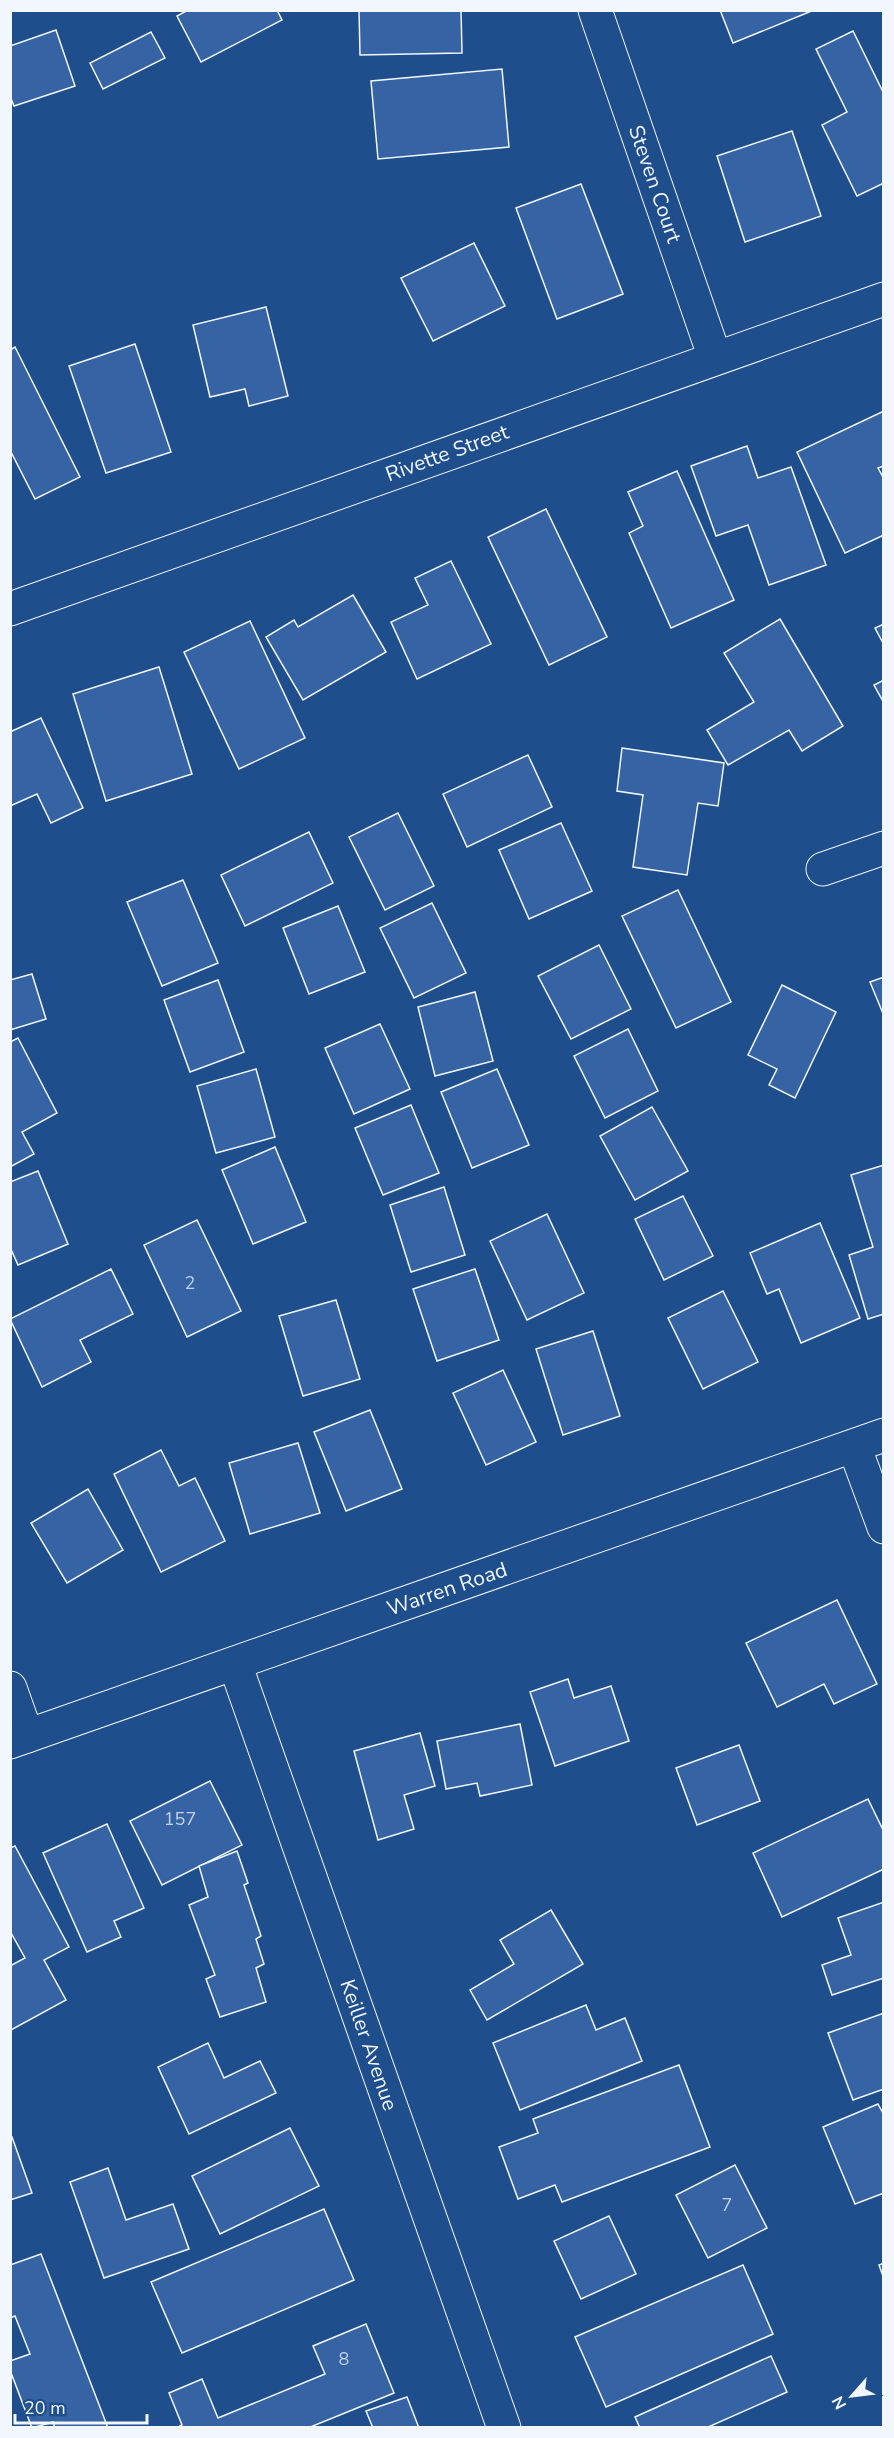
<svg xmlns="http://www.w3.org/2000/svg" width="894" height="2438" viewBox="0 0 894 2438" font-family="'Nunito Sans',sans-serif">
<rect width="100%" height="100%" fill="#1f4e8c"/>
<g fill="#3563a3" stroke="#f2f6ff" stroke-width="1.5">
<polygon points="188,10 277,10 282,20 201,62 177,16"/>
<polygon points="359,10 461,10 462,53 360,55"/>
<polygon points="720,10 814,10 733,43"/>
<polygon points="56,30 75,86 14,106 10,96 10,46"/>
<polygon points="853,31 884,94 884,183 857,196 822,125 847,112 816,49"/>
<polygon points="151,32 165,58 103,89 90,63"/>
<polygon points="502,69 509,147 378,159 371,81"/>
<polygon points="792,131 821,216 745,242 717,156"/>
<polygon points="581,184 623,294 557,319 516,208"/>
<polygon points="474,243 505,306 433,341 401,278"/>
<polygon points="266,307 288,396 249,406 245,389 210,397 193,325"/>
<polygon points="135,344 171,452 106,473 69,366"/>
<polygon points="15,347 80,477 35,499 10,450 10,350"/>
<polygon points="884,411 884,466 878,468 884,479 884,535 845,553 797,452"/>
<polygon points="747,446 758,478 791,467 826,565 769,585 748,525 716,536 691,466"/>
<polygon points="677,471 734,600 671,628 629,533 643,526 628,492"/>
<polygon points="546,509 607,637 549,665 488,537"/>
<polygon points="451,561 491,644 417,679 391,622 428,605 415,578"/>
<polygon points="353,595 386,652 303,700 266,637 294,620 298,627"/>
<polygon points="780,619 843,726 802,751 789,730 728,765 707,730 754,702 724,653"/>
<polygon points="250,621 305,738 239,769 184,652"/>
<polygon points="884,624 884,645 875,628"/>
<polygon points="159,667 192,774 106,801 73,694"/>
<polygon points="884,680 884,703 874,685"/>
<polygon points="41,718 83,808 51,823 37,794 10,806 10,728 12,731"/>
<polygon points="622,748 724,763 718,806 698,803 687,875 633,867 643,795 617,791"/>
<polygon points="528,755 552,807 467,847 443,794"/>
<polygon points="398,813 434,886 385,910 349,837"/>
<polygon points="561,823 592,891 529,919 499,850"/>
<polygon points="309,832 333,883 245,926 221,875"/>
<polygon points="183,880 218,963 162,986 127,902"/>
<polygon points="678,890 731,1002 676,1028 622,916"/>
<polygon points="432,903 466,973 414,998 380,928"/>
<polygon points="338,906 365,972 309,994 283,928"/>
<polygon points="599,945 631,1009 571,1039 538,976"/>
<polygon points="32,974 46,1019 10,1030 10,980"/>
<polygon points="884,977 884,1016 870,982"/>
<polygon points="218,980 244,1052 190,1072 164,1000"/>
<polygon points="782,985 836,1012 795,1098 769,1085 777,1069 748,1055"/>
<polygon points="475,992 493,1061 435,1076 418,1007"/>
<polygon points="380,1024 410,1089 354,1114 325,1048"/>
<polygon points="628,1029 658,1091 605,1118 574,1056"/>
<polygon points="18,1038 57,1113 22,1132 34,1154 10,1167 10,1042"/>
<polygon points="256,1069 275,1137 216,1153 197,1086"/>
<polygon points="497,1069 529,1145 472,1168 441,1092"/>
<polygon points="411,1105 439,1173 383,1195 355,1128"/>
<polygon points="652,1107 688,1171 635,1200 600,1136"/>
<polygon points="275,1147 306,1222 253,1244 222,1170"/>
<polygon points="884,1165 884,1314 868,1319 849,1255 873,1247 851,1175"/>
<polygon points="38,1171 68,1244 18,1265 10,1247 10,1182"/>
<polygon points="444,1187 465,1255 411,1272 390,1205"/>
<polygon points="683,1196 713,1256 664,1280 635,1219"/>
<polygon points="547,1214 584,1293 527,1320 490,1241"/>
<polygon points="197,1220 241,1311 187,1337 144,1245"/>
<polygon points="820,1223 860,1318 801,1343 779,1289 767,1294 750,1253"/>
<polygon points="111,1269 133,1314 80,1340 91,1362 42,1387 10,1319"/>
<polygon points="475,1269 499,1340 437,1361 413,1289"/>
<polygon points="723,1291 758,1362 703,1389 668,1318"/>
<polygon points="336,1300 360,1379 303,1396 279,1316"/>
<polygon points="593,1331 620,1416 563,1435 536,1349"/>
<polygon points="503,1370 536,1442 486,1465 453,1393"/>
<polygon points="370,1410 402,1489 346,1511 314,1432"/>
<polygon points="298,1443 320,1513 250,1534 229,1463"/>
<polygon points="161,1450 179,1486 195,1478 225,1541 161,1572 114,1474"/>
<polygon points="88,1489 123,1550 67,1583 31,1523"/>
<polygon points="837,1600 877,1684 834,1704 824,1684 777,1707 746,1643"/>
<polygon points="568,1679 574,1698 611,1686 629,1741 555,1766 530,1692"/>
<polygon points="520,1724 532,1785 480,1796 477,1783 446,1789 437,1741"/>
<polygon points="420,1733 435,1786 404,1795 414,1829 378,1840 354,1751"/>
<polygon points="739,1745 760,1801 697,1825 676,1768"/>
<polygon points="210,1781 242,1845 162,1885 130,1821"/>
<polygon points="868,1799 884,1832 884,1869 782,1917 753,1853"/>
<polygon points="107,1824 144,1908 114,1921 121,1937 87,1952 43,1853"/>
<polygon points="15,1846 69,1947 44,1960 66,2000 11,2030 10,1966 25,1958 10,1931 10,1848"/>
<polygon points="237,1851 248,1883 244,1885 261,1936 256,1939 264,1964 256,1968 266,2002 220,2017 206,1979 215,1975 189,1905 208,1897 199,1866"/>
<polygon points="884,1902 884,1978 832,1995 822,1965 851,1955 838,1918"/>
<polygon points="551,1910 583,1964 487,2020 470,1990 514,1964 500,1940"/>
<polygon points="586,2005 596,2030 625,2018 642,2061 520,2110 493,2043"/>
<polygon points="884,2013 884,2089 853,2100 828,2033"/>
<polygon points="208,2043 224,2078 260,2061 276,2093 189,2134 158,2067"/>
<polygon points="679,2065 710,2147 562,2202 555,2185 518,2199 499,2147 538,2133 533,2119"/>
<polygon points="878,2104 884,2115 884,2193 855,2204 823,2127"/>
<polygon points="290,2128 319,2186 220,2234 192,2176"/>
<polygon points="12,2137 32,2193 10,2200 10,2138"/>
<polygon points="735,2165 767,2228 708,2258 676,2195"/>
<polygon points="108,2168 126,2220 173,2204 189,2249 104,2278 70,2182"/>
<polygon points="324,2209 354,2280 182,2353 151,2282"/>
<polygon points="609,2216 636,2274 581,2299 554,2241"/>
<polygon points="41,2254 108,2428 55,2428 53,2422 32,2428 10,2370 10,2361 30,2354 15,2316 10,2318 10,2265"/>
<polygon points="884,2263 884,2279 879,2265"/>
<polygon points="743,2265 773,2334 606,2407 575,2337"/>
<polygon points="366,2324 394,2393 308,2428 176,2428 182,2425 169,2393 202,2379 218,2418 325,2374 313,2346"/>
<polygon points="771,2356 787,2392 706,2428 640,2428 635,2417"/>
<polygon points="407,2397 419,2428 373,2428 366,2411"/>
</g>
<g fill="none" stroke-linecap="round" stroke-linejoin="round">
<defs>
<g id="street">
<polyline points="595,10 715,358"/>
<polyline points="10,609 884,299"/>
<polyline points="823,869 884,848"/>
<polyline points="854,1446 884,1527"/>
<polyline points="235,1664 504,2428"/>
<polyline points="10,1688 27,1736"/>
</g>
<polyline id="secondary" points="10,1742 884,1435"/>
</defs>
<use href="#street" stroke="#f2f6ff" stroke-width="35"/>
<use href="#secondary" stroke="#f2f6ff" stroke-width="35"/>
<use href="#street" stroke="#1f4e8c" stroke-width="33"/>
<use href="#secondary" stroke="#1f4e8c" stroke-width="33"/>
</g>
<g text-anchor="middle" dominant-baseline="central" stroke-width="4.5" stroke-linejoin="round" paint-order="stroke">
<g font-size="18" fill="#c3d1e8">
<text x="190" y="1283">2</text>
<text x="180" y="1819">157</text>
<text x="727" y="2205">7</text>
<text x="344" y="2359">8</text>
</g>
<g font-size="21" fill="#f2f6ff" stroke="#1f4e8c">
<text transform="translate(655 184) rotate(71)">Steven Court</text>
<text transform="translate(447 453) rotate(-20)">Rivette Street</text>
<text transform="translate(447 1589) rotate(-19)">Warren Road</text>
<text transform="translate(369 2045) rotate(71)">Keiller Avenue</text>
</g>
</g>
<rect width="894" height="2438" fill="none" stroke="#f2f6ff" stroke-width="24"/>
<g transform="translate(852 2396) rotate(242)" stroke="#1f4e8c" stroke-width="4.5" paint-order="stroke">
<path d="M0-4.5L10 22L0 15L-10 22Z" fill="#f2f6ff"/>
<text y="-9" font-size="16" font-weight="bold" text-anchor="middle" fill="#f2f6ff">N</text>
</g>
<path d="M15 2414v9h132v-9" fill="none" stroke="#f2f6ff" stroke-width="3"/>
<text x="24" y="2414" font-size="18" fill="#f2f6ff" stroke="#1f4e8c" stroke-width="4.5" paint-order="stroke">20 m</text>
</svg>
